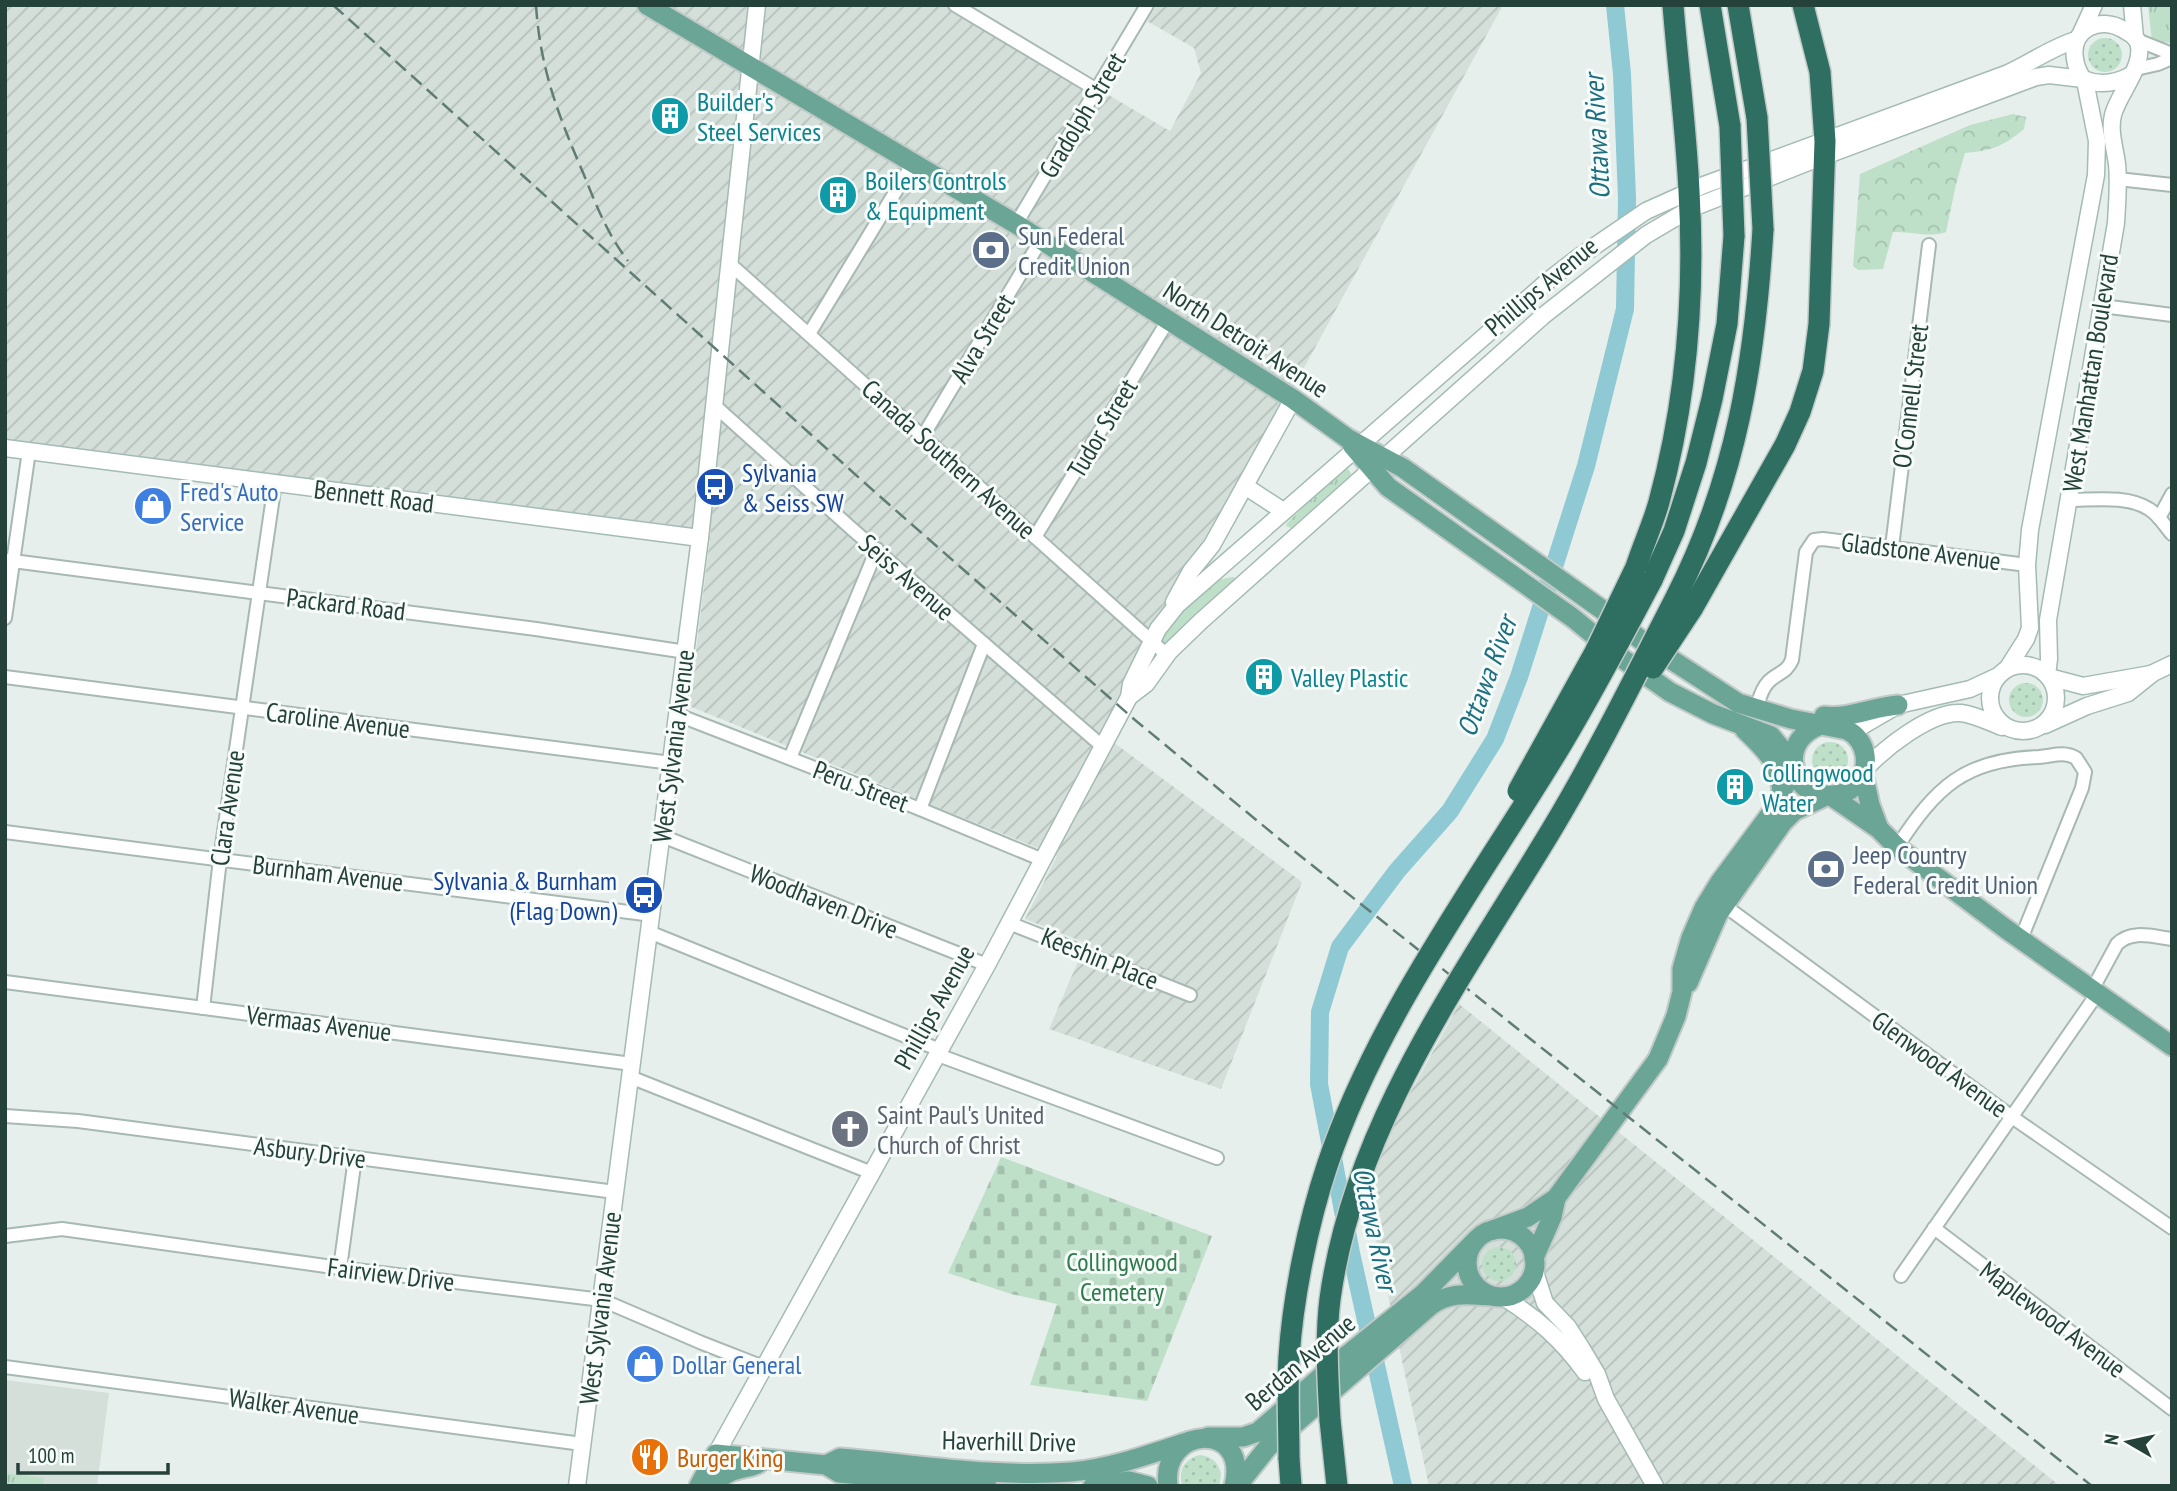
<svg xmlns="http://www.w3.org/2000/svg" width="2177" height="1491" viewBox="0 0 2177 1491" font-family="'PT Sans Narrow',sans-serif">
<defs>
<pattern id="industrial-furrows" width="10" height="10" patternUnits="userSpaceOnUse" patternTransform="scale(1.75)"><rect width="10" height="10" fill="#d4dfda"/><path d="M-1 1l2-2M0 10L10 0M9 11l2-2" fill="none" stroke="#b6c1bc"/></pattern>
<pattern id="grass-dots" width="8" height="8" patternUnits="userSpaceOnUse" patternTransform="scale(1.75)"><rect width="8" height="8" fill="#bfe0c8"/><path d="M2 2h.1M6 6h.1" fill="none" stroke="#a4c1ad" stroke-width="1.8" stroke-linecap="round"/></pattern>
<pattern id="forest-crowns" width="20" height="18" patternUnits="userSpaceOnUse" patternTransform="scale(1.75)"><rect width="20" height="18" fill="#bfe0c8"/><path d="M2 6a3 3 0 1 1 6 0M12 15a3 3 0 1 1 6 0" fill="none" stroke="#a4c1ad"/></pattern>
<pattern id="cemetery-stones" width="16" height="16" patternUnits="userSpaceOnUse" patternTransform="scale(1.75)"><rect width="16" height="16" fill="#bfe0c8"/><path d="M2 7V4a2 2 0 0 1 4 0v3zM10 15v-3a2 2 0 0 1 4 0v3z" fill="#a4c1ad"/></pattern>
<pattern id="park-tufts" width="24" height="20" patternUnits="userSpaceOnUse" patternTransform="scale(1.75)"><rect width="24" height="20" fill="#bfe0c8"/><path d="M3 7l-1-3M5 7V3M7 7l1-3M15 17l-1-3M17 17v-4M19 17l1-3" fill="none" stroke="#a4c1ad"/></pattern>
</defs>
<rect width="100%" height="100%" fill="#e6efeb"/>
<polygon fill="#d4dfda" points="5,1380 109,1393 97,1486 5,1486"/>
<g fill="url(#industrial-furrows)">
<polygon points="5,5 955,5 1170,131 1201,73 1194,48 1147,21 1157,5 1503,5 1152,645 1101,733 1302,882 1221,1089 1049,1029 1086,943 1025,919 1057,856 689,706 711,530 5,440"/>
<polygon points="1459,1004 2060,1486 1429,1486 1363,1179"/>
</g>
<g fill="url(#grass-dots)">
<circle cx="2105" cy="55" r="17"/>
<circle cx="2026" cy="700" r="17"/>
<circle cx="1830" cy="760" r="18"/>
<circle cx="1499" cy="1264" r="17"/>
<path d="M1200,1455C1217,1457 1224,1470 1219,1486L1182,1485C1178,1470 1184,1459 1200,1455Z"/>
</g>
<path fill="url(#forest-crowns)" d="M2013,114L2026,117L2024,129C2004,146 1991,151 1965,153L1956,184L1946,232C1930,238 1911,231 1893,232L1883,269L1858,270L1853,266L1860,174L1970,125Z"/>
<polygon fill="url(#cemetery-stones)" points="1001,1157 1212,1236 1147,1401 1030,1385 1057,1304 1011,1294 948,1273"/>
<g fill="url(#park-tufts)">
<polygon points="2148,5 2172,5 2172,43 2152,41"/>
<polygon points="1348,469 1351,473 1350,476 1291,528 1286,526 1287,523 1342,470"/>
<path d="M1232,577L1238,578L1170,642L1162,643L1161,639C1177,614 1201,580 1232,577Z"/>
<polygon points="5,1473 44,1478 43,1486 5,1486"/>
</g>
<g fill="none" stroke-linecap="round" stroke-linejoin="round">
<polyline stroke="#8ec9d4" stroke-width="18" points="1403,1486 1351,1253 1319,1084 1320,1012 1340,947 1397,871 1450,811 1495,739 1519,677 1586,466 1625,309 1627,198 1622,74 1615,5"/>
<defs>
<g id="street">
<polyline points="955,5 1097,90"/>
<polyline points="2137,40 2172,54"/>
<polyline points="2136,69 2158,64 2172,58"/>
<polyline points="2118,179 2172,185"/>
<polyline points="1016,224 1147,5"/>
<polyline points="730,264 1167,655"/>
<polyline points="2102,306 2172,315"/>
<polyline points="809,334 913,163"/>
<polyline points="715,406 852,529 1102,746"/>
<polyline points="923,436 1041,240"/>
<path d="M2070,500C2094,500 2127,495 2149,509C2159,515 2165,526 2172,534"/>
<polyline points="2159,518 2172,494"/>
<polyline points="1035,537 1169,319"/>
<polyline points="1892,547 1929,245"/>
<polyline points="5,560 536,629 686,652"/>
<polyline points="5,618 29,451"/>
<polyline points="5,677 671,763"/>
<path d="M1759,700C1768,670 1784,679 1792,660L1806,552L1814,540L1823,539L2027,565"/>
<polyline points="678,715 920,809 1043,860"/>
<polyline points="790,758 877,549"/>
<polyline points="920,809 984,644"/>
<polyline points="5,832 652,915"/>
<polyline points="662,836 987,965"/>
<path d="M1897,847C1936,787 1965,759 2039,757C2053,756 2063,751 2076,758L2085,772L2082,788L2021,939"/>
<polyline points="1721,903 2012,1117 2172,1228"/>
<polyline points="1009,923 1190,995"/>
<polyline points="649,932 940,1050"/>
<polyline points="5,982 632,1064"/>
<path d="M2092,990L2117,944C2132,929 2154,937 2172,939"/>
<polyline points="203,1008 220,859 275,483"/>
<polyline points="938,1055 1217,1158"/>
<polyline points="630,1077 872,1173"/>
<polyline points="5,1116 78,1121 615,1192"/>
<polyline points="1934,1228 2172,1409"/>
<polyline points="5,1236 62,1229 340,1268 602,1300 702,1343 766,1368"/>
<polyline points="340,1268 355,1158"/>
<polyline points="1901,1276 2097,994"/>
<polyline points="5,1367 582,1444"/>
</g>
<g id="secondary">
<polyline points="2132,5 2135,38"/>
<polyline points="2082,31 2094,5"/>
<polyline points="5,448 700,538"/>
<polyline points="1245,486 1283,511"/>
<polyline points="1174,602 1191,571 1212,545 1293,399"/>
<circle cx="2023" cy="698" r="33"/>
<polyline points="2007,669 2026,639 2030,628 2027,565 2030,530 2096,175 2097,141 2085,81"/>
<path d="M2047,675L2049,659L2048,620L2116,223C2117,204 2119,183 2117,164C2115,148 2109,131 2113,115C2118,94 2148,62 2137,40C2134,35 2129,33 2124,30C2100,15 2070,29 2075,59C2076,67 2079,73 2083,79C2100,86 2115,84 2131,75"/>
<polyline points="2049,677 2083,686 2151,674"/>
<polyline points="1129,697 1146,684 1169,652 1200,622 1543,316 1646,235 1690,209 1806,163 2036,77 2049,75 2083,79"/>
<polyline points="2045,725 2087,706 2128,693 2153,673 2172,664"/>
<polyline points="1847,730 1862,726 1898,705 1970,689 1998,676"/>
<path d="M1864,770C1884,749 1930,711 1961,713C1976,715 1989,722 2002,727"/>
<polyline points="1534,1269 1545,1303 1568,1327 1582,1349 1597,1374 1606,1399 1655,1486"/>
<path d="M1503,1297C1537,1318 1562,1340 1585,1372"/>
<path d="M716,1454L987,965L1129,697L1131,684L1158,629L1177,605L1549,280L1580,256L1646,211L1704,185L2006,74C2029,64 2052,47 2076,40"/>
<polyline points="577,1486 700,538 757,5"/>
</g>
<g id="primary">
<path d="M647,5L1016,224L1293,399L1347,438L1403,468L1604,611L1641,640L1738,703L1791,719L1847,730C1857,735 1863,744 1865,755C1872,810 1784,808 1794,753C1797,738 1809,729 1823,724"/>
<polyline points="1352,445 1388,487 1573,618 1623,659 1670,692 1713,714 1771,736 1794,764"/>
<path d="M1824,716C1850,719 1872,707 1898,705"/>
<path d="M1745,730C1765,749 1780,763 1782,792"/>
<polyline points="1863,773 1870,805 1879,829"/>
<polyline points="1831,796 1879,829 1897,847 2006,929 2172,1046"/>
<polyline points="1688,983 1718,914 1783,822 1794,811 1826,796"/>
<circle cx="1501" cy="1263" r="34"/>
<polyline points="1493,1230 1528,1217 1556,1198 1658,1059 1676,1016 1682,992 1682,969 1691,938 1704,908 1720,882 1772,812 1794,767"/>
<polyline points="1534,1258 1552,1217 1556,1198"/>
<polyline points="1208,1437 1243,1437 1258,1432 1330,1369 1423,1294 1474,1242"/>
<path d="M826,1465L840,1458C916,1464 994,1478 1071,1472C1112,1468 1151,1454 1190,1441"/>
<polyline points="699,1486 716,1454 826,1465 839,1473 987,1486"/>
<path d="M711,1486C719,1479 726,1472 736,1470C745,1467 751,1468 759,1463"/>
<polyline points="1093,1486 1129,1481 1148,1486"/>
<path d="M1168,1486C1160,1425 1250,1420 1234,1486"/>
<path d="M1237,1486L1268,1447L1430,1306C1450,1291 1469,1295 1492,1296"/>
</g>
<g id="highway">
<polyline points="1710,5 1730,126"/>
<polyline points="1738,5 1757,118"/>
<path d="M1636,567C1643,545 1653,524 1659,502C1686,402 1695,294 1689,191C1686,129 1678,67 1673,5"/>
<polyline points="1652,580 1674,531 1696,463 1712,399 1727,324 1734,236"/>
<path d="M1676,597C1737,477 1755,361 1763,229"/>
<polyline points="1692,609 1785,445 1800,412 1813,371 1819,324 1825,141 1820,72 1803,5"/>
<polyline points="1330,1420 1337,1486"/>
<polyline points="1289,1458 1291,1486"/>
</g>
</defs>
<use href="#street" stroke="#a8b8b2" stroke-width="16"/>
<use href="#secondary" stroke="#a4bbb3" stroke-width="19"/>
<use href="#primary" stroke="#c2cac8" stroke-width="23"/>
<use href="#highway" stroke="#c2cac8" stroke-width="24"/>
<use href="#street" stroke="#fff" stroke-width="12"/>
<use href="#secondary" stroke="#fff" stroke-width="16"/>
<use href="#primary" stroke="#6aa596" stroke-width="19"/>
<use href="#highway" stroke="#2f6f62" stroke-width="21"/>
<g stroke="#5f7d75" stroke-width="2.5" stroke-dasharray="14 7" stroke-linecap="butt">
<polyline points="333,5 876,493 1135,720 1283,842 2092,1486"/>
<path d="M536,5C540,69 559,117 584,175C596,205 608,235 628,261"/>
</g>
<defs>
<g id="highway-bridge">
<polyline points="1757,118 1763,229"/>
<polyline points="1730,126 1734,236"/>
<polyline points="1653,668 1692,609"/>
<polyline points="1518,791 1595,652 1636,567"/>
<path d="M1330,1420C1328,1380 1325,1339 1330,1299C1354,1123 1463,977 1552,829C1597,754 1636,675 1676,597"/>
<path d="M1289,1458C1289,1425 1287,1391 1289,1357C1293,1297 1308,1223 1327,1166C1375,1022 1473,889 1552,760C1588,702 1620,640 1652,580"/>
</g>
</defs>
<use href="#highway-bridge" stroke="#c2cac8" stroke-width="24" stroke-linecap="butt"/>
<use href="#highway-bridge" stroke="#2f6f62" stroke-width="21"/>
</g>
<defs>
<symbol id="building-disc" viewBox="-11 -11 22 22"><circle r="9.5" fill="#0f9aa8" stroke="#f7fbf9"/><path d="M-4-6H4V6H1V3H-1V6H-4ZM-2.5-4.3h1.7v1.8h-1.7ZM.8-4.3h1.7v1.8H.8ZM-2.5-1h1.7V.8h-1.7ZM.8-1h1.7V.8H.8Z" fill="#fff"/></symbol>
<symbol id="bank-disc" viewBox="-11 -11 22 22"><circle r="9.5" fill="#5c6f8a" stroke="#f7fbf9"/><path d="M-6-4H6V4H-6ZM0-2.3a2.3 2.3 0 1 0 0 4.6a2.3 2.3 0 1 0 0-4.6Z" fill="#fff"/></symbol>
<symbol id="bus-disc" viewBox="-11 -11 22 22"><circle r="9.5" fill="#1a4fb4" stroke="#f7fbf9"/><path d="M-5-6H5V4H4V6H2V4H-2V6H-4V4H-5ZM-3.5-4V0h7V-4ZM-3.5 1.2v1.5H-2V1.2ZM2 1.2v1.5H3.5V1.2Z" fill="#fff"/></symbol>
<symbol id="shop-disc" viewBox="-11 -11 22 22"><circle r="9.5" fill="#3f7fe0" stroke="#f7fbf9"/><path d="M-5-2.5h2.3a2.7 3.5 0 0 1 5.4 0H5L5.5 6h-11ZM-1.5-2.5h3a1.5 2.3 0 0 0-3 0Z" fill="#fff"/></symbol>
<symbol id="church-disc" viewBox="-11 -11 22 22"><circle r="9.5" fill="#6b7280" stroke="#f7fbf9"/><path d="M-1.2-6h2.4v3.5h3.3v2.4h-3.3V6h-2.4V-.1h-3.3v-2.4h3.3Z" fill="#fff"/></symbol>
<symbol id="restaurant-disc" viewBox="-11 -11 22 22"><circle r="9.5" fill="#e8710a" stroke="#f7fbf9"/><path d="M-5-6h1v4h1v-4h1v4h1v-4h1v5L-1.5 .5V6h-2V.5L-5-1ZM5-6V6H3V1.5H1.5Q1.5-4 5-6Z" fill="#fff"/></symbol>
</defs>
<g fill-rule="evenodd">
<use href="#building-disc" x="648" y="94" width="44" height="44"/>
<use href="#building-disc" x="816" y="173" width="44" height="44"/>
<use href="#bank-disc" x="969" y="228" width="44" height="44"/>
<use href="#bus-disc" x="693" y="465" width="44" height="44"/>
<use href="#shop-disc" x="131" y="484" width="44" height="44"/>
<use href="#building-disc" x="1242" y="655" width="44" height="44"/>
<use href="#building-disc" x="1713" y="765" width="44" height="44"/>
<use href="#bank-disc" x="1804" y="847" width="44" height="44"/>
<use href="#bus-disc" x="622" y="873" width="44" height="44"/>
<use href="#church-disc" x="828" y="1107" width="44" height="44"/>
<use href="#shop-disc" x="623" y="1342" width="44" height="44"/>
<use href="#restaurant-disc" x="628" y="1435" width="44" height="44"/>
</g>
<g text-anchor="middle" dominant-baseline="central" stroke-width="6" stroke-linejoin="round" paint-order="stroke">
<g font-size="26" fill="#0d838f" stroke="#f7fbf9" text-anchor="start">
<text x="697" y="101">Builder's<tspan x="697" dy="30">Steel Services</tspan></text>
<text x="865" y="180">Boilers Controls<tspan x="865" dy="30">&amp; Equipment</tspan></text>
<text x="1291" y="677">Valley Plastic</text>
<text x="1762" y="772">Collingwood<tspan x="1762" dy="30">Water</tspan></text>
</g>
<g font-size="26" fill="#24423a" stroke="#f7fbf9">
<text transform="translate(1082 115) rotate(-59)">Gradolph Street</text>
<text transform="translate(1541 286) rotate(-40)">Phillips Avenue</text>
<text transform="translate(982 338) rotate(-59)">Alva Street</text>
<text transform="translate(1246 339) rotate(33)">North Detroit Avenue</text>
<text transform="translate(2090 373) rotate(-81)">West Manhattan Boulevard</text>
<text transform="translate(1910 396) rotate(-83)">O'Connell Street</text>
<text transform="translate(1102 428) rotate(-59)">Tudor Street</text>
<text transform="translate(949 459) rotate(42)">Canada Southern Avenue</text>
<text transform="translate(374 496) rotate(7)">Bennett Road</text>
<text transform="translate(1921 551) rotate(7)">Gladstone Avenue</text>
<text transform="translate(907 577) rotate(41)">Seiss Avenue</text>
<text transform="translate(346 604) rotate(7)">Packard Road</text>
<text transform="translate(338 720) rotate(7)">Caroline Avenue</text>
<text transform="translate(673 746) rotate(-83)">West Sylvania Avenue</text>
<text transform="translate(861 786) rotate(21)">Peru Street</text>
<text transform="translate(227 808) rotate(-82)">Clara Avenue</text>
<text transform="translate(328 873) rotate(7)">Burnham Avenue</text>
<text transform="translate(824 901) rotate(22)">Woodhaven Drive</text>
<text transform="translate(1100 958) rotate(22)">Keeshin Place</text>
<text transform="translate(934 1007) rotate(-61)">Phillips Avenue</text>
<text transform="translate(319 1023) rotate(7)">Vermaas Avenue</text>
<text transform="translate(1940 1064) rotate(36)">Glenwood Avenue</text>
<text transform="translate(310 1152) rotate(7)">Asbury Drive</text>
<text transform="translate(391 1274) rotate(7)">Fairview Drive</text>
<text transform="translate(600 1308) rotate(-83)">West Sylvania Avenue</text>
<text transform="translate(2053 1319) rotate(37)">Maplewood Avenue</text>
<text transform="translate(1300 1362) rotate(-40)">Berdan Avenue</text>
<text transform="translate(294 1406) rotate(8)">Walker Avenue</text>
<text transform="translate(1009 1441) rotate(1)">Haverhill Drive</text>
</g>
<g font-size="26" fill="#4e5e75" stroke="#f7fbf9" text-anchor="start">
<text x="1018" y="235">Sun Federal<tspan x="1018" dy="30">Credit Union</tspan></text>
<text x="1853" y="854">Jeep Country<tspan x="1853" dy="30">Federal Credit Union</tspan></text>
</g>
<g font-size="26" fill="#164399" stroke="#f7fbf9" text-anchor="start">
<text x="742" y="472">Sylvania<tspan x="742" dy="30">&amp; Seiss SW</tspan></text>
<text x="617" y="880" text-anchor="end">Sylvania &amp; Burnham<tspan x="617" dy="30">(Flag Down)</tspan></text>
</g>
<g font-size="26" fill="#366cbe" stroke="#f7fbf9" text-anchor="start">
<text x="180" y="491">Fred's Auto<tspan x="180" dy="30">Service</tspan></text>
<text x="672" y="1364">Dollar General</text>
</g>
<g font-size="26" fill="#5b616d" stroke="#f7fbf9" text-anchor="start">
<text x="877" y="1114">Saint Paul's United<tspan x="877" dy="30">Church of Christ</tspan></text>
</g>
<g font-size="26" fill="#2d7a4b" stroke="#f7fbf9">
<text x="1122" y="1261">Collingwood<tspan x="1122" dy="30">Cemetery</tspan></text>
</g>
<g font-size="26" fill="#c56008" stroke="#f7fbf9" text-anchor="start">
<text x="677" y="1457">Burger King</text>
</g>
<g font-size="28" font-style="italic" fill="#1c6f80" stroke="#f7fbf9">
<text transform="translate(1596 137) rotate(-93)">Ottawa River</text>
<text transform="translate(1486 676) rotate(-70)">Ottawa River</text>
<text transform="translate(1376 1229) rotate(78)">Ottawa River</text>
</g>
</g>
<rect width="2177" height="1491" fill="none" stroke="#24423a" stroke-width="14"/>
<g transform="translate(2128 1442) rotate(279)" stroke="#f7fbf9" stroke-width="5" paint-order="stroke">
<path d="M0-5L12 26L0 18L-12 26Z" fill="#24423a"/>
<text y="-10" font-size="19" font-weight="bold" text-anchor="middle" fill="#24423a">N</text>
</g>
<path d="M18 1463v10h150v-10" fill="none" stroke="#24423a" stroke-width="3.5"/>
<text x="28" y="1463" font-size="21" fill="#24423a" stroke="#f7fbf9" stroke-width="5" paint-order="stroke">100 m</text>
</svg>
